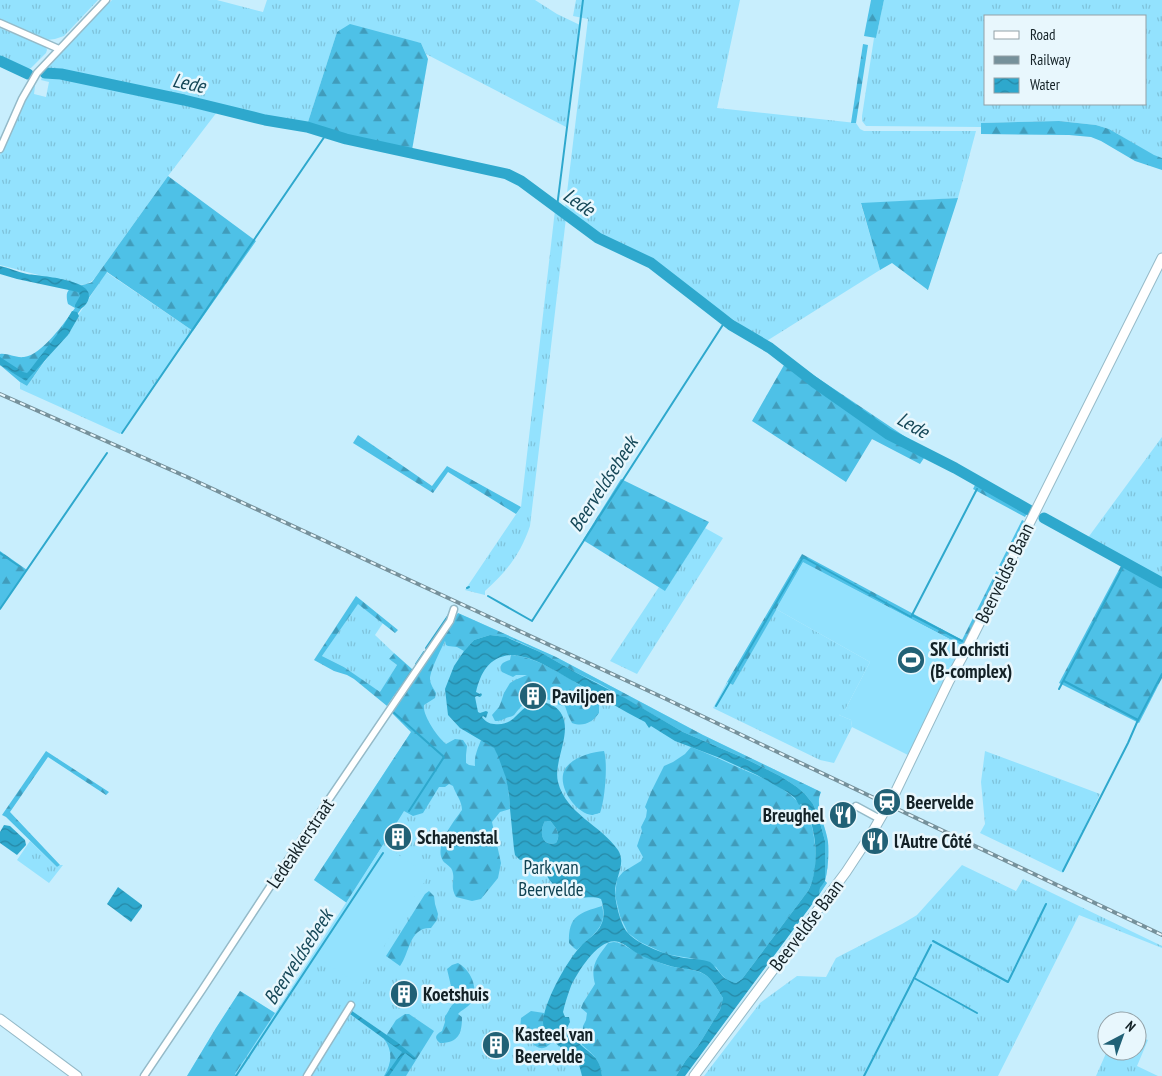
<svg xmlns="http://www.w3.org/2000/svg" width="1162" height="1076" viewBox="0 0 1162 1076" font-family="'PT Sans Narrow',sans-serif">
<defs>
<pattern id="grass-tufts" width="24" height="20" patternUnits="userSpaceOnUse" patternTransform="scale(1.25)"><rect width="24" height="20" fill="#93e2fe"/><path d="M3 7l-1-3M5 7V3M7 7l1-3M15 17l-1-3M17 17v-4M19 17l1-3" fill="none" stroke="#7ec2da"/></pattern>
<pattern id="forest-firs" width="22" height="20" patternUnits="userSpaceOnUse" patternTransform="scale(1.25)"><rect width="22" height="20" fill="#4ec1e7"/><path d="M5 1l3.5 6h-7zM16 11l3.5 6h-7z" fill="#409cbb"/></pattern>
<pattern id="water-waves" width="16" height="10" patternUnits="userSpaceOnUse" patternTransform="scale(1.25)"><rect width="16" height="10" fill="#2ea8cd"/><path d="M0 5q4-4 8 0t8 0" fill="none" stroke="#2688a6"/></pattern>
</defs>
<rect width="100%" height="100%" fill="#c8eefd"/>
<g fill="url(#grass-tufts)" fill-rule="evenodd">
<polygon points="0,0 98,0 64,36 55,39 47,40 0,19"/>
<polygon points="112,0 217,0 263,12 267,0 535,0 557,14 580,25 566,127 426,54 421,43 337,32 307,125 70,73 43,70"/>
<polygon points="576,0 740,0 717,108 856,123 860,129 864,131 976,131 958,198 861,204 880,270 765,342 704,299 669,271 648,258 598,234 565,209 588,19 573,16"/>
<path d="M884,0H1162V158L1154,156L1109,129L1096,125L1059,121L982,123L981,127L866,126L862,121V116L874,38H876ZM986,16H1146V104H986Z"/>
<polygon points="0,28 46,47 47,50 46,53 31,68 28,69 0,57"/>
<path d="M56,76L217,112L168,176L97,275C91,283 87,285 77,285L0,265V155L31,85L35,86L34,94L46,97L49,82L41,80L42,77Z"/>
<path d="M555,210L566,218L530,526C520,555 507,571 485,591V595L465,590L521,507Z"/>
<polygon points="106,272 193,331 120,434 20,389 20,382 27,386 81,311"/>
<polygon points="1162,437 1162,579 1087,539"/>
<polygon points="705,528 723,538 637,674 610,661 659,587 665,590"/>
<polygon points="358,603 383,623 375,635 394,653 389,659 397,665 380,693 344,667 322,656"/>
<polygon points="776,609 870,662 845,710 839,715 851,720 852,727 834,763 820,760 713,708 727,682 733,685"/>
<path d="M458,613L556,657L703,735L821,792C814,806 826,826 828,842C829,855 828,869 825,881L827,883L685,1076H187L216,1028L240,991L275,1013L347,903L314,880L411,732L391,712Z"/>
<polygon points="985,751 1100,794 1063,873 980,833 985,824 981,782"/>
<polygon points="30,841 57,867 60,865 63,865 49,883 17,860"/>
<polygon points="962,865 1016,891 1023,879 1162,946 1162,948 1079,915 998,1076 704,1076 760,1003 797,976 826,977 836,958 902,924 917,915"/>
<polygon points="1137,1036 1148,1040 1137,1066 1158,1076 1096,1076 1107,1051 1137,1051"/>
</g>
<g fill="url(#forest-firs)">
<polygon points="871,0 884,0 876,38 864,36"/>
<polygon points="350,24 421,43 428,59 412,150 307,125 337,32"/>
<polygon points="863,44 868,45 856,123 851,123"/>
<polygon points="1059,121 1096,125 1109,129 1154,155 1162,158 1162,170 1135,161 1101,141 1091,137 1069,135 981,134 981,123"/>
<path d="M168,176L256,241L193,331L107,272L27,386L20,382L0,365V354C8,353 15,358 24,357C42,355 65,322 75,308L68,304C62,283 79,288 92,282Z"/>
<polygon points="958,198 928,290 892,263 880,270 861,203"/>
<polygon points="788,358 928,452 920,464 872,439 846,482 752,421"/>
<polygon points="358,435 432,486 447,466 521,507 516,514 448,472 433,493 353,443"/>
<polygon points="621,479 709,522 665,591 583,540"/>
<polygon points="978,479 1030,508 1025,517 973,489"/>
<polygon points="1022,520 1024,521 963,646 803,563 733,685 727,682 802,554 962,640"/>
<polygon points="0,551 27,570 0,609"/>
<polygon points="1122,564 1162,586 1162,678 1139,723 1059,683"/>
<polygon points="356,596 398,630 395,633 358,604 322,656 344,667 380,692 397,665 389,659 394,653 412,669 387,706 354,679 347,675 334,671 314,660"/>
<path d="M458,613L556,657L703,735L821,792C814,806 826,826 828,842C829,855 828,869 825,881L827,883L819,895L820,888L825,872V841L819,819L813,804L805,794L797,787L780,776L746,759L683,732L600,684L575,672L540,652L521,643L506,637L490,635L474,640L464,651L457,647L448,646L446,645L445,641C441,649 430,671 430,679C430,684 434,689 436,693L435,698L424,705C422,715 438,738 446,744L455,739L463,740L467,746L466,755V763L469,765L475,766C474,756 478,748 481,740C485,742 491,744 494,748C506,762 509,792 510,809L500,812L492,822L501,863L498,878L481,899L472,901L456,897C449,885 456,880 452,870C450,865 444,864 442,859C435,845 454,821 462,810C462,801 456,795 453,786L449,784L445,787H439L423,813L413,816L404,811L347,903L314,880L411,732L391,712Z"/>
<path d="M511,655C542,657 573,683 600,696L599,706V713C592,723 583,727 572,723L568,715L565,706C556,705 549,697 539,698C531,699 524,703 519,709C518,710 515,714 514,715C510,718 510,716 506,718C502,720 501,721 495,721L492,715L499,707L501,702L504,693L510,683L515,680L527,675H516L513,677L502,672C498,665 503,662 510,660Z"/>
<path d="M691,747C709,754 726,762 744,770C763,778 782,786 797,801C800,804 803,806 805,809C811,819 814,834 815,846C817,861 815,878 808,891L742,979L736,983L728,981L721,974L716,967L695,959L666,954L640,942L628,933L620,916L615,895L617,879L623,872L641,861L643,857L637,846L642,831L641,827L646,817L647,810L645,807L651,792L664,766L673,762L685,754Z"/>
<polygon points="46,751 109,792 106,795 48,757 10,812 60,865 57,867 6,817 2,815"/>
<path d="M604,751C608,763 605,800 600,813C599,813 593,815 592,815C575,813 556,785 565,769C573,757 591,752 604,751Z"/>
<path d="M545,821H550C557,828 561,835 556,843C541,847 539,831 545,821Z"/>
<path d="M429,891L434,896L435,904L438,914L437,920L431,928C409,927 410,953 400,966L386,956L425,894Z"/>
<path d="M602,906C608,928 590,936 577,950L574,948L569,943C568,915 580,913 602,906Z"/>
<path d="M614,942C623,943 629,949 638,953C647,958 657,962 666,965C680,970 695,967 707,976C714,982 718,991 723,998L720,1010L698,1046L686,1060L676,1076H602C600,1060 594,1055 582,1045L583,1026L586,1020L587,1013L581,1008L583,1003L595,984C590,965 597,958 608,943Z"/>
<path d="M458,963C472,971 480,991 470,1004C466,1009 461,1010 458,1014L462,1017C462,1033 459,1043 440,1043C434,1038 435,1035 442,1031L445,1022V1016C449,1012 450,1005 455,1003L447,969L452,965Z"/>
<polygon points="240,991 275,1013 235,1074 237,1076 187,1076 216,1028"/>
<path d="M531,1011L544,1013C544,1020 543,1025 546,1031C548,1036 551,1037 551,1043C539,1057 529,1039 520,1030L521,1018Z"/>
<path d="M405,1014H409L434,1031L406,1076H384C392,1063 393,1051 384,1039L396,1020Z"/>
</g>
<g fill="#93e2fe">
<polygon points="803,562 963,646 908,755 852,727 851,720 839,715 842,709 845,710 870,662 776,609"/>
<polygon points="383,845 429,875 393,931 361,986 320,959 300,990 292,987"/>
</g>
<g fill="url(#water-waves)" fill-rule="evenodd">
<path d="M0,266C9,268 18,272 27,274C39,276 92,279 89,297C88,303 84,307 80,309L75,307V305L80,296L79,293L78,292L17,279L0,274Z"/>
<polygon points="72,311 77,312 79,316 68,335 26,381 0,365 0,357 23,372 27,373 29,371 62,328"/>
<path d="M490,635L506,637L540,652L575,672L625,698L683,732L746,759L780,776L797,787L805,794L813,804L819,819L825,841V881L820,888L819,895L685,1076H676L686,1060L698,1046L720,1010L723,998C718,991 714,982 707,976C696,967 680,970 667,965C657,962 645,958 635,952C630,949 625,944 619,942C599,936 578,972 571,986C568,994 565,1003 563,1012L565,1017H569L570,1022L567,1028C570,1032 573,1037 577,1041C590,1055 600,1055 602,1076H582C581,1072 580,1068 579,1065C570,1048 543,1042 543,1022C544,1002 567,961 580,947C586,940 598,933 601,925C605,917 604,907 601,899C590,895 581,900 573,897C568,896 563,892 559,889C542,878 546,858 520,860L515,855L514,849L510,809L509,795L506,778L498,756L494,748L460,728L448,715L445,689L454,666L464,651L474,640ZM511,655C534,656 555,671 575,682C598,695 621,710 645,722L649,728L651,726L675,741L720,758L757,775L787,792L795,798L799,805L801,804C818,823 820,869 808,891L742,979L736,983C729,981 724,979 720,973C717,970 714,965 710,962C702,959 692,959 684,958C667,955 640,946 628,933C621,926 616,905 615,894C614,879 627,864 618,850C601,825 566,814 558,782C553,762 572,734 562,715C557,704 540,698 529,705C515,713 514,726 494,724C489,724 485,721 482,717L483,716L486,718L488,712L486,711L480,713L478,712L475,697L477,696L480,697L482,695L481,693L480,694L476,692C481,672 489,657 511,655ZM545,821H550C557,828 561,835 556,843C541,847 539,831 545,821Z"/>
<polygon points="4,825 10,826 25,840 26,845 17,855 0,843 0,832"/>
<polygon points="118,887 142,905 142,907 131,922 107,904"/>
<polygon points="352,1011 397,1042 416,1058 414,1060 405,1053 389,1076 385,1076 402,1052 350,1014"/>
</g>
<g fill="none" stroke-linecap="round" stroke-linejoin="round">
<g stroke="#2ea8cd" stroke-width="2">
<polyline points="557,207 583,0"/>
<polyline points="122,433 327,133"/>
<polyline points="0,553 19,566"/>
<polyline points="467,588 469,587"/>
<polyline points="488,596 532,621 726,320"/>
<polyline points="0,609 107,453"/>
<polyline points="912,615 962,641"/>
<polyline points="426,648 450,613"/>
<polyline points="416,664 424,652"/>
<polyline points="1064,681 1138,720"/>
<polyline points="1059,689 1125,563"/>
<polyline points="395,696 412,670"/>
<polyline points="716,706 803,557 911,617 977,489"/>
<polyline points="392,711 444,757 409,811"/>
<polyline points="1063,871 1128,743 1138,720 1162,674"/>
<polyline points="933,941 1008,982 1046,904"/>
<polyline points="914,978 977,1013"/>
<polyline points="236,1076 383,853"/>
<polyline points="864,1076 931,945"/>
</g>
<g stroke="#2ea8cd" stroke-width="11">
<polyline points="0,61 28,74"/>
<polyline points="45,73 61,74 184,100 265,120 307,127 346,139 507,174 521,181 598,238 651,263 731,325 770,348 814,382 888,434 955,468 1029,510"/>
<polyline points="1044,518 1162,583"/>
</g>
<defs>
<g id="street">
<polyline points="0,23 59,49"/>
<polyline points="0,149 22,99 37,73 106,0"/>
<polyline points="856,806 880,819"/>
<polyline points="144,1076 202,990 281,870 450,621 454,609"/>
<polyline points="307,1076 351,1005"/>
</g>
<g id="secondary">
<polyline points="0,1019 77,1076"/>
<polyline points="694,1076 846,872 873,831 895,793 949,681 967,648 1162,258"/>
</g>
</defs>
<use href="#street" stroke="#95bac8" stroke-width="9"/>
<use href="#secondary" stroke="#95bac8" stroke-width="11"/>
<use href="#street" stroke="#fff" stroke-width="6"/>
<use href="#secondary" stroke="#fff" stroke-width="9"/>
<defs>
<polyline id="rail" points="0,394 187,477 664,698 1162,935"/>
</defs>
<use href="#rail" stroke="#76919b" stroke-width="4"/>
<use href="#rail" stroke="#e8f7fd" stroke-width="2" stroke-dasharray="5.5" stroke-linecap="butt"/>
</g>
<defs>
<symbol id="stadium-disc" viewBox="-11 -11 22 22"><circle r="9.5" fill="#216176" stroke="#e8f7fd"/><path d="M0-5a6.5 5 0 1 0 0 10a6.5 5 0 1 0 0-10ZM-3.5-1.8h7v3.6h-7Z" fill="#fff"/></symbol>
<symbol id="building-disc" viewBox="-11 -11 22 22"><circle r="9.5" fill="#216176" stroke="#e8f7fd"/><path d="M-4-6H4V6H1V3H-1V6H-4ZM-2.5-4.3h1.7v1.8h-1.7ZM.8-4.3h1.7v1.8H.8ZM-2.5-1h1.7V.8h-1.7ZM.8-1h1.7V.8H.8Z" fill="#fff"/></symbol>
<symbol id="station-disc" viewBox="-11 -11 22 22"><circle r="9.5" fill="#216176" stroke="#e8f7fd"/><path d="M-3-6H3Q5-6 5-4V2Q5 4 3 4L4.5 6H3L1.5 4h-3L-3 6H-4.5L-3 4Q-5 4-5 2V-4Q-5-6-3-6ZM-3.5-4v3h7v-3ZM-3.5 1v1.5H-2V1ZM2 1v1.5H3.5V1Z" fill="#fff"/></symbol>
<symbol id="restaurant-disc" viewBox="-11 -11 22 22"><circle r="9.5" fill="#216176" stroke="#e8f7fd"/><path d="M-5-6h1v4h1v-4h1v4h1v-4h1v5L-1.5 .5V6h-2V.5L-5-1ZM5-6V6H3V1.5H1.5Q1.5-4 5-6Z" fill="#fff"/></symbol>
</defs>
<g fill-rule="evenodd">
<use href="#stadium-disc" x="895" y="644" width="32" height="32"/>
<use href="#building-disc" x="517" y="680" width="32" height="32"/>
<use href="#station-disc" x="871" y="786" width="32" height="32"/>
<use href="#restaurant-disc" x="827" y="799" width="32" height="32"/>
<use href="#building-disc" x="382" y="821" width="32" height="32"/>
<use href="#restaurant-disc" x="859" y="825" width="32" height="32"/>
<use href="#building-disc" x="388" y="978" width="32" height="32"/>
<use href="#building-disc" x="480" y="1029" width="32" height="32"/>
</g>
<g text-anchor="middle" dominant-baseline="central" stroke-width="5" stroke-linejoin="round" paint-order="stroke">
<g font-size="19" fill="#132126" stroke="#e8f7fd">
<text transform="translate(1004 573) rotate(-64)">Beerveldse Baan</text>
<text transform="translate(300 843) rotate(-56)">Ledeakkerstraat</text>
<text transform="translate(806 925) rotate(-53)">Beerveldse Baan</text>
</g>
<g font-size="19" font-weight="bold" fill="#132126" stroke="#e8f7fd" text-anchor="start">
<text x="930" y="649">SK Lochristi<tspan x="930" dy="22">(B-complex)</tspan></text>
<text x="552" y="696">Paviljoen</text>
<text x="906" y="802">Beervelde</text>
<text x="824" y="815" text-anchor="end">Breughel</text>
<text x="417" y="837">Schapenstal</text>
<text x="894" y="841">l'Autre Côté</text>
<text x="423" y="994">Koetshuis</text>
<text x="515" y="1034">Kasteel van<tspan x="515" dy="22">Beervelde</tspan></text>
</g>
<g font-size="19" fill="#0f4252" stroke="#e8f7fd">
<text x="551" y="867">Park van<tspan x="551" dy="22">Beervelde</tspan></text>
</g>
<g font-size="20" font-style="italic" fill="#164858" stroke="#e8f7fd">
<text transform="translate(189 83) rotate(12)">Lede</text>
<text transform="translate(579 202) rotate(35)">Lede</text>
<text transform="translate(913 425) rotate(30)">Lede</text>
<text transform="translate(603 484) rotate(-57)">Beerveldsebeek</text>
<text transform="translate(298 957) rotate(-57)">Beerveldsebeek</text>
</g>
</g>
<rect x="984" y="15" width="162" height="90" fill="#e8f7fd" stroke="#93a1a7"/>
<rect x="994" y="31" width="25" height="8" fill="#ffffff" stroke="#93a1a7"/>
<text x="1030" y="40" font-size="15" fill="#132126">Road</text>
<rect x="994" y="56" width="25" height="8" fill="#76919b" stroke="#93a1a7"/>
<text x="1030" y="65" font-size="15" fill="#132126">Railway</text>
<rect x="994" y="78" width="25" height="15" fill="url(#water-waves)" stroke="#93a1a7"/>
<text x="1030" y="90" font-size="15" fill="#132126">Water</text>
<g transform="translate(1122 1036) rotate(41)"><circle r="24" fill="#e8f7fd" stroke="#93a1a7"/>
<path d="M0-4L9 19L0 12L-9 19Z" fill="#216176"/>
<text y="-8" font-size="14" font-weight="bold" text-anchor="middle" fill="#132126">N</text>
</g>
</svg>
